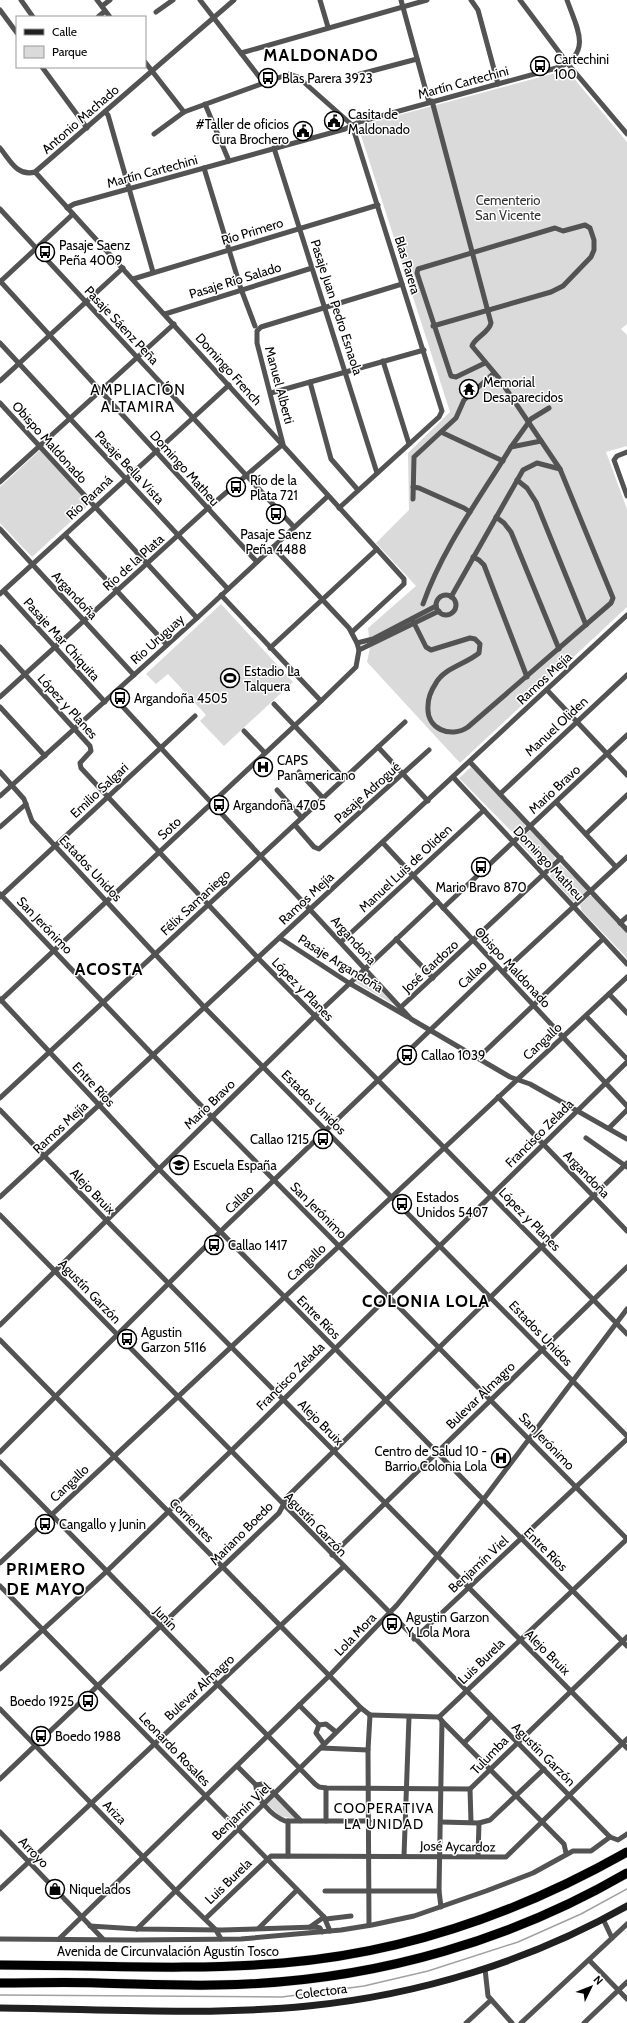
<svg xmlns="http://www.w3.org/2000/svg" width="627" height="2023" viewBox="0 0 627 2023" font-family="Cabin,sans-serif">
<rect width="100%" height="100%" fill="#fff"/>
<g fill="#dadada">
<polygon points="567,70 627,142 627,324 621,329 627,335 627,446 606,452 627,509 627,607 460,763 367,662 370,647 368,628 416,586 376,543 409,510 408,453 450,412 358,126"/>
<polygon points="40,450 90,504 32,557 0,523 0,487"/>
<polygon points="221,604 293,682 224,746 200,721 206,715 168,674 156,684 146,674"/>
<polygon points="471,767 524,822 525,827 516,836 459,778"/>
<polygon points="530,830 533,831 554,856 555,859 545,869 519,842"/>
<polygon points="560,864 586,888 586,892 576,901 573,901 550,876"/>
<polygon points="589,896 593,896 627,932 627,958 582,911 580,905"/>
<polygon points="364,973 392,1002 393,1004 355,982 361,974"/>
<polygon points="274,1797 296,1818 295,1819 280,1816 267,1804"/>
</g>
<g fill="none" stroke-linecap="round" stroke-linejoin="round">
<polyline stroke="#a1a1a1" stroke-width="1.5" points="0,1995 282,1997 364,1986 428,1971 518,1942 581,1914 627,1889"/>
<defs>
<g id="highway">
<path d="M0,1965C94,1965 189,1971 283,1963C405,1953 521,1912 627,1852"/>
<path d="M0,1983C32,1983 65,1982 98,1983C147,1984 197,1987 247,1984C380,1978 512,1940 627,1873"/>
</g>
</defs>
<use href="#highway" stroke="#dbdbdb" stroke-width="10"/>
<g stroke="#535353" stroke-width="5">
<polyline points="21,0 33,17"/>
<polyline points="97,0 110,17"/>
<polyline points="200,0 264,83"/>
<polyline points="320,0 328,27"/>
<polyline points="401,0 429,102"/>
<polyline points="471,0 478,10 498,84"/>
<polyline points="520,0 568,64 627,134"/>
<polyline points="102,6 110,0"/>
<polyline points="0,10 17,33"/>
<polyline points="156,12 173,0"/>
<polyline points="98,17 105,11"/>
<polyline points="241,53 427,0"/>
<polyline points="145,62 184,112"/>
<polyline points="42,67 87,128"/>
<polyline points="349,77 417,59"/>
<path d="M432,101L491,323C489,333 475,337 472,346L498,377L560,469"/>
<polyline points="205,104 229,161"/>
<polyline points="105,112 108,115 153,272"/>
<polyline points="154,134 184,112 289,74 298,77 352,125 442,411 439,417 339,508"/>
<path d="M0,148C10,160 17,177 35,172L234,0"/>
<polyline points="274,148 377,473"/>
<polyline points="204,168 241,289 255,326"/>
<polyline points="35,172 404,579 404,584 352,632"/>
<path d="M67,208L74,204L345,129L359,122L560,67C593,52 576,26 567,0"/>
<polyline points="0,209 294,527"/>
<polyline points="133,279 378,205"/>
<polyline points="0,281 257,562"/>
<polyline points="0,282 73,214"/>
<polyline points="165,314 312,268"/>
<polyline points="433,326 551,292 563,286 591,257 594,250 594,240 590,228 585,225 563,231 555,228 418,269 417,273 451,376 456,377 485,363"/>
<polyline points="0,343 228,589"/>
<polyline points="383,361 409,444"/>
<polyline points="0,381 123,268"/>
<polyline points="310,382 331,459 358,490"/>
<polyline points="271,393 424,350"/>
<polyline points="0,403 197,618"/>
<polyline points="441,432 503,461"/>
<polyline points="511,447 531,419 549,408"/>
<polyline points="627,452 617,456 614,460 627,496"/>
<polyline points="517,480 527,488 536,502 586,625"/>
<polyline points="0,482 174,324"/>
<polyline points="413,487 419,488 464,508 470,512"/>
<polyline points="413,499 414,457 456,418 464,400 494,373"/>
<polyline points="496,517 504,523 511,532 559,649"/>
<polyline points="0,529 134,675"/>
<polyline points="65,535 167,645"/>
<polyline points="473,557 479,560 484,565 527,677"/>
<polyline points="4,591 105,702"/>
<polyline points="0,594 229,385"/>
<polyline points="221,595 321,701"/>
<circle cx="446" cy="605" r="10"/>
<path d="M423,604C443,547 480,498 511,447L541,441"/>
<path d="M412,619L426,647L431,650L470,638L475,639L480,644L479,653C466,664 444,668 436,683C432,689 428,698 428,706C426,729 451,739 468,727L611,603L613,598L560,469L537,463L523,470L451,597"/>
<polyline points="357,643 373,639 436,606"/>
<polyline points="0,647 90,746 91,751 80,763 81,768 258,958 627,1334"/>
<polyline points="270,648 377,549"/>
<polyline points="359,650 439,611"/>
<polyline points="547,690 627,775"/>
<polyline points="112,695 411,1019 510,1077 530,1084 627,1139"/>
<polyline points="0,697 207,509 283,444 257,343 257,331 261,327 402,284"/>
<polyline points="274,704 344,778"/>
<polyline points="0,707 45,756"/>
<polyline points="244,731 265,753"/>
<polyline points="378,747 428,801"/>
<polyline points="470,762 627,930"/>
<polyline points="0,772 24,799 32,821 205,1008 627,1436"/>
<polyline points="299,772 323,798"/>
<polyline points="453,777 627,964"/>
<polyline points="277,790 302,818"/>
<polyline points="500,794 627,675"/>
<polyline points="0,796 197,618 328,496"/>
<polyline points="556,802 616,867"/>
<polyline points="295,825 314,847 319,849 429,750"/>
<polyline points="0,827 26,804"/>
<polyline points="586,834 627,795"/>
<polyline points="383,843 627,1106"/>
<polyline points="0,894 212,1117 627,1539"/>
<polyline points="0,897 195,716"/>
<polyline points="443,908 627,735"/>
<polyline points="620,923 627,917"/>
<polyline points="280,938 349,983 408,1017"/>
<polyline points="396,939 433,978"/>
<polyline points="341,942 484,810"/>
<polyline points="503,972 627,857"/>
<polyline points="609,994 627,1013"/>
<polyline points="0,999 159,1169 627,1646"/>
<polyline points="0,1001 321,701 356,667 359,650 357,643 349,628 273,547"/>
<polyline points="401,1007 561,858"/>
<polyline points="586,1016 627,1059"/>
<polyline points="478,1058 603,939"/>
<polyline points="498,1097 627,1231"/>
<polyline points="0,1098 405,722"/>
<polyline points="0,1110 107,1221 627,1748"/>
<polyline points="609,1128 627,1110"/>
<polyline points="586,1138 627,1167"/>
<polyline points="0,1197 627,615"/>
<polyline points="0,1215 610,1837 618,1840 627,1834"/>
<polyline points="0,1325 315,1016 437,901"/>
<polyline points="0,1340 361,1708 370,1715"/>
<polyline points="0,1452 225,1227 497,966"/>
<polyline points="0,1462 315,1784 319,1787 326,1788 470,1789"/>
<polyline points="332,1555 627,1267"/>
<polyline points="0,1563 627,977"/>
<polyline points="0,1586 324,1917 330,1931"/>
<polyline points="414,1639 627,1439"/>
<polyline points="0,1669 106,1572 231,1451 627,1062"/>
<polyline points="299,1705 319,1725"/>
<polyline points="0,1709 176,1891 216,1930 221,1939"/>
<polyline points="370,1715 439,1717"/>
<polyline points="439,1717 627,1539"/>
<polyline points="439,1717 442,1721 439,1891 441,1907"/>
<polyline points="442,1721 564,1844 566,1853"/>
<polyline points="464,1743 491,1716"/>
<polyline points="324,1744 316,1733 319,1725 326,1724 336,1732"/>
<polyline points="321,1748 368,1750"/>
<polyline points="237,1766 256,1785"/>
<polyline points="0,1779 279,1513 288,1496 627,1163"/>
<polyline points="470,1789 627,1637"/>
<polyline points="470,1789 471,1822"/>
<polyline points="288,1821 288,1856"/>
<path d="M301,1821L268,1787L262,1784L256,1785C255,1798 272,1816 285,1821H369"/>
<polyline points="326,1821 326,1788"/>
<polyline points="441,1822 479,1823 490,1820 544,1769"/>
<polyline points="0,1832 103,1939"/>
<polyline points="404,1856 409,1717"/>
<polyline points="478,1856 479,1823"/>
<polyline points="0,1889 343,1567"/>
<polyline points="325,1891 439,1891"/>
<polyline points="205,1919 271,1856 506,1857 627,1739"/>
<polyline points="326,1919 351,1916"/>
<polyline points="603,1919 612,1938"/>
<polyline points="369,1925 368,1750 370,1715"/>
<polyline points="90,1926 137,1929 222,1930 316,1927 320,1928 322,1932"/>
<polyline points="310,1927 324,1917"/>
<polyline points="259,1928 297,1890"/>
<polyline points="137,1929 361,1708"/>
<polyline points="0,1939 135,1940 241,1939 341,1930 372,1925 414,1916 486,1891 533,1873 573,1851 591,1851 610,1837"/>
<polyline points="59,1939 329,1676 397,1605 483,1500 627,1309"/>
<polyline points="589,1960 627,1999"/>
<polyline points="485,1969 488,1996 512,2023"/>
<polyline points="466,2023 491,2000"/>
<polyline points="521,2023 627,1924"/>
<polyline points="584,2023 627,1982"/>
</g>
<path stroke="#202020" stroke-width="7" d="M0,2008C102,2009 206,2016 308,2006C419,1995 530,1961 627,1906"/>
<use href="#highway" stroke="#000" stroke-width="9"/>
</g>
<defs>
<symbol id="bus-ring" viewBox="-11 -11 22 22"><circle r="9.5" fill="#fff" stroke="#000" stroke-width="1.5"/><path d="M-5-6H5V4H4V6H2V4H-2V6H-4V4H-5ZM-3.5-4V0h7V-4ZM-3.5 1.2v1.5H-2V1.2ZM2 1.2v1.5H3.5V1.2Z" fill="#000"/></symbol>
<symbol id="civic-ring" viewBox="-11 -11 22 22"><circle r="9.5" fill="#fff" stroke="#000" stroke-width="1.5"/><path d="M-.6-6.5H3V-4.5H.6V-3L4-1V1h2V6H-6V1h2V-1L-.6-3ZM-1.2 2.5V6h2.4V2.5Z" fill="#000"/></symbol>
<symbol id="temple-ring" viewBox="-11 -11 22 22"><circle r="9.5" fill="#fff" stroke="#000" stroke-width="1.5"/><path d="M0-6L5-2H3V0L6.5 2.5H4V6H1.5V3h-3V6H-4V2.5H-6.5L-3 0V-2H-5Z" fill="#000"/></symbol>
<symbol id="stadium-ring" viewBox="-11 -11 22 22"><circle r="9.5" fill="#fff" stroke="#000" stroke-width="1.5"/><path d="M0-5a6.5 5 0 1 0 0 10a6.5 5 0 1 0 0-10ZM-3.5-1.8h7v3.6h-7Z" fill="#000"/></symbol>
<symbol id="hospital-ring" viewBox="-11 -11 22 22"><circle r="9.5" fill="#fff" stroke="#000" stroke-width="1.5"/><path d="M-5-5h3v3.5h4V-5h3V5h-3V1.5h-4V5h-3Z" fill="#000"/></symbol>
<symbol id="school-ring" viewBox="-11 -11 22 22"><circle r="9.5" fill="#fff" stroke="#000" stroke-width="1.5"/><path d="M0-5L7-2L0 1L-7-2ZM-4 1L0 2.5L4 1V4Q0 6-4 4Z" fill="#000"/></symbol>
<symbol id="shop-ring" viewBox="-11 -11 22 22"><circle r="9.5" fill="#fff" stroke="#000" stroke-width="1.5"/><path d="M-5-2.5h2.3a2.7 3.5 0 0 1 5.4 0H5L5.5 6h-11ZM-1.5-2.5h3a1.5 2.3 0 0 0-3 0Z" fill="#000"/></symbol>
</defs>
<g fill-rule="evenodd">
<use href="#bus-ring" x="529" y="55" width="22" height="22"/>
<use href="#bus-ring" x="257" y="67" width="22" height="22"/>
<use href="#civic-ring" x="323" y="110" width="22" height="22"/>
<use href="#civic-ring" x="292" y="120" width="22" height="22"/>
<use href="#bus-ring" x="34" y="241" width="22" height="22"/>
<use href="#temple-ring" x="458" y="378" width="22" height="22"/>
<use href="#bus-ring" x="225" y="476" width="22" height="22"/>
<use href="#bus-ring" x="265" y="503" width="22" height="22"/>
<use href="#stadium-ring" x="219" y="667" width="22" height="22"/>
<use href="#bus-ring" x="109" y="687" width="22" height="22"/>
<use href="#hospital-ring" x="252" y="756" width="22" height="22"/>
<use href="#bus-ring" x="208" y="794" width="22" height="22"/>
<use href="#bus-ring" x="470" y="856" width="22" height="22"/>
<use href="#bus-ring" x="396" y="1044" width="22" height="22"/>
<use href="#bus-ring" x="312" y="1128" width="22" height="22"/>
<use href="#school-ring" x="168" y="1154" width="22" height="22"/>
<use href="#bus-ring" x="391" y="1193" width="22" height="22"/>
<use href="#bus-ring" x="203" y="1234" width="22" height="22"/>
<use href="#bus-ring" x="116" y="1328" width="22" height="22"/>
<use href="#hospital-ring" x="490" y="1447" width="22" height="22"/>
<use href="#bus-ring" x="34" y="1513" width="22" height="22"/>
<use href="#bus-ring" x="381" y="1613" width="22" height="22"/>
<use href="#bus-ring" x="77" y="1690" width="22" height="22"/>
<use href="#bus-ring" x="30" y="1725" width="22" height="22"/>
<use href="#shop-ring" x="44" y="1878" width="22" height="22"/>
</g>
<g text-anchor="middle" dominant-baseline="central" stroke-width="3" stroke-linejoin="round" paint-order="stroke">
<g font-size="13" fill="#000" stroke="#fff" text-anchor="start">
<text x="554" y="59">Cartechini<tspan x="554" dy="15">100</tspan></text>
<text x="282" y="78">Blas Parera 3923</text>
<text x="348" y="114">Casita de<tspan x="348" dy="15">Maldonado</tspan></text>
<text x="289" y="124" text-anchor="end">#Taller de oficios<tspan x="289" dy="15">Cura Brochero</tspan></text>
<text x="59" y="245">Pasaje Saenz<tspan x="59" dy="15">Peña 4009</tspan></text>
<text x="483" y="382">Memorial<tspan x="483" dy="15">Desaparecidos</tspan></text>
<text x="250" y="480">Río de la<tspan x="250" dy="15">Plata 721</tspan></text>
<text x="276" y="534" text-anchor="middle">Pasaje Saenz<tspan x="276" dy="15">Peña 4488</tspan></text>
<text x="244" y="671">Estadio La<tspan x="244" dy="15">Talquera</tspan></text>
<text x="134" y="698">Argandoña 4505</text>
<text x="277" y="760">CAPS<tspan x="277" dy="15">Panamericano</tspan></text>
<text x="233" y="805">Argandoña 4705</text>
<text x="481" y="887" text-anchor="middle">Mario Bravo 870</text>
<text x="421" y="1055">Callao 1039</text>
<text x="309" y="1139" text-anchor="end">Callao 1215</text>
<text x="193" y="1165">Escuela España</text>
<text x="416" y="1197">Estados<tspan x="416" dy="15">Unidos 5407</tspan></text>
<text x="228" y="1245">Callao 1417</text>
<text x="141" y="1332">Agustin<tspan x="141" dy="15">Garzon 5116</tspan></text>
<text x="487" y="1451" text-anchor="end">Centro de Salud 10 -<tspan x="487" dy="15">Barrio Colonia Lola</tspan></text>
<text x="59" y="1524">Cangallo y Junin</text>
<text x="406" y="1617">Agustin Garzon<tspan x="406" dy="15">Y Lola Mora</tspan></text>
<text x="74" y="1701" text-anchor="end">Boedo 1925</text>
<text x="55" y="1736">Boedo 1988</text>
<text x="69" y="1889">Niquelados</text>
</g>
<g font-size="13" fill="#000" stroke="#fff">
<text transform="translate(463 82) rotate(-15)">Martín Cartechini</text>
<text transform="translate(80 119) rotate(-41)">Antonio Machado</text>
<text transform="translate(152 171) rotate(-15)">Martín Cartechini</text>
<text transform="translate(252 231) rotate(-17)">Río Primero</text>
<text transform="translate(408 265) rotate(73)">Blas Parera</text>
<text transform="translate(235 280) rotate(-17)">Pasaje Río Salado</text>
<text transform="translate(337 307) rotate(72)">Pasaje Juan Pedro Esnaola</text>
<text transform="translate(122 325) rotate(47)">Pasaje Sáenz Peña</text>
<text transform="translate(229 369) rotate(48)">Domingo French</text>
<text transform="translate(280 385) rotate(75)">Manuel Alberti</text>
<text transform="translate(50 442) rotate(48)">Obispo Maldonado</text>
<text transform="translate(130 467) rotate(47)">Pasaje Bella Vista</text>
<text transform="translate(185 468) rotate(48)">Domingo Matheu</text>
<text transform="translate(89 497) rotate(-43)">Río Paraná</text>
<text transform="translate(133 562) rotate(-42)">Río de la Plata</text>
<text transform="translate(75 595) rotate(47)">Argandoña</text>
<text transform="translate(62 639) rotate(48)">Pasaje Mar Chiquita</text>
<text transform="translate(157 639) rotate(-42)">Río Uruguay</text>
<text transform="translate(544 678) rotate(-43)">Ramos Mejía</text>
<text transform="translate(68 706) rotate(48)">López y Planes</text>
<text transform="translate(556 726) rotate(-43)">Manuel Oliden</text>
<text transform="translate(554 789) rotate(-43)">Mario Bravo</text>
<text transform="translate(99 790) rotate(-43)">Emilio Salgari</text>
<text transform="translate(367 792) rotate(-42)">Pasaje Adrogué</text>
<text transform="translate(169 828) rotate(-43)">Soto</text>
<text transform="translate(549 863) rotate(47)">Domingo Matheu</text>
<text transform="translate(91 868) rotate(47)">Estados Unidos</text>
<text transform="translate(405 868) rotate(-43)">Manuel Luis de Oliden</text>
<text transform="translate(306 898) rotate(-43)">Ramos Mejía</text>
<text transform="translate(195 902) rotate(-43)">Félix Samaniego</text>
<text transform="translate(45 925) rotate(46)">San Jerónimo</text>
<text transform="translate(354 940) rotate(48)">Argandoña</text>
<text transform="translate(341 963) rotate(32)">Pasaje Argandoña</text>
<text transform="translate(430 966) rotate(-43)">José Cardozo</text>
<text transform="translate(513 967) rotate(47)">Obispo Maldonado</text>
<text transform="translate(472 974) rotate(-43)">Callao</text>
<text transform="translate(303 989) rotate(46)">López y Planes</text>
<text transform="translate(542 1041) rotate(-43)">Cangallo</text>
<text transform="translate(94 1084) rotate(47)">Entre Ríos</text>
<text transform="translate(314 1102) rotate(45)">Estados Unidos</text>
<text transform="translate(209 1104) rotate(-44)">Mario Bravo</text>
<text transform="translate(60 1127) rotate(-43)">Ramos Mejía</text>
<text transform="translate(539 1133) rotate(-45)">Francisco Zelada</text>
<text transform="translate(587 1174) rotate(46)">Argandoña</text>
<text transform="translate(93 1191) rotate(46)">Alejo Bruix</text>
<text transform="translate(239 1199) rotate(-44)">Callao</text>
<text transform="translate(319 1210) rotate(45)">San Jerónimo</text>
<text transform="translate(530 1219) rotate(46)">López y Planes</text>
<text transform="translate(306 1262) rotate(-43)">Cangallo</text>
<text transform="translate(90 1291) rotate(46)">Agustín Garzón</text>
<text transform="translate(319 1317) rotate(45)">Entre Ríos</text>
<text transform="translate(541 1333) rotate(46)">Estados Unidos</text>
<text transform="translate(290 1376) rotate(-45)">Francisco Zelada</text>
<text transform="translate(480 1395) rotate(-44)">Bulevar Almagro</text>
<text transform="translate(321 1422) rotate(45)">Alejo Bruix</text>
<text transform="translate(547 1441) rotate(46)">San Jerónimo</text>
<text transform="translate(69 1483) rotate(-43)">Cangallo</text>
<text transform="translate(192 1520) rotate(45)">Corrientes</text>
<text transform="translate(316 1524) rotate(46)">Agustín Garzón</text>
<text transform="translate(241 1533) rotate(-45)">Mariano Boedo</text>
<text transform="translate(546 1549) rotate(45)">Entre Ríos</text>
<text transform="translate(478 1564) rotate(-43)">Benjamín Viel</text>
<text transform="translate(166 1618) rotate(46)">Junín</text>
<text transform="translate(355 1634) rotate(-46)">Lola Mora</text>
<text transform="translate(548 1652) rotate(45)">Alejo Bruix</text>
<text transform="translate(481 1661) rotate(-44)">Luis Burela</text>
<text transform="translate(199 1687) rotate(-43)">Bulevar Almagro</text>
<text transform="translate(175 1749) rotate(46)">Leonardo Rosales</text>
<text transform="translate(544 1754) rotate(45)">Agustín Garzón</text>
<text transform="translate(489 1755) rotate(-46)">Tulumba</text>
<text transform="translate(241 1811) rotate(-44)">Benjamín Viel</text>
<text transform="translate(115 1812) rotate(46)">Ariza</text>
<text transform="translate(458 1846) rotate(1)">José Aycardoz</text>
<text transform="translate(34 1852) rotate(46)">Arroyo</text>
<text transform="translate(228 1881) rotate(-44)">Luis Burela</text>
<text x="168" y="1951">Avenida de Circunvalación Agustín Tosco</text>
<text transform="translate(321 1991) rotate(-7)">Colectora</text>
</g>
<g font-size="13" fill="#313131" stroke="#fff">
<text x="508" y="200">Cementerio<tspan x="508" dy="15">San Vicente</tspan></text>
</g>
<g font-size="14" letter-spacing="1" fill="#000" stroke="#fff">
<text x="384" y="1808">COOPERATIVA<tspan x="384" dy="16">LA UNIDAD</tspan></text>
</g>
<g font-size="15" letter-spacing="1" fill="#000" stroke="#fff">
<text x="138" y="390">AMPLIACIÓN<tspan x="138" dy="17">ALTAMIRA</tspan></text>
</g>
<g font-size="17" font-weight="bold" letter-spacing="1" fill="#000" stroke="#fff">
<text x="321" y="55">MALDONADO</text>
<text x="109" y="969">ACOSTA</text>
<text x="426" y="1301">COLONIA LOLA</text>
<text x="46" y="1569">PRIMERO<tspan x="46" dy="20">DE MAYO</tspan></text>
</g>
</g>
<rect x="16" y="16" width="130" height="52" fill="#ffffff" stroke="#999999"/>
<rect x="24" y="29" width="20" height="6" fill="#202020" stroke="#999999"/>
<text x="52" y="36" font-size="12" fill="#000000">Calle</text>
<rect x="24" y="46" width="20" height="12" fill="#dadada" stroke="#999999"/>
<text x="52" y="56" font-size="12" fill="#000000">Parque</text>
<g transform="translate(591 1987) rotate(47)" stroke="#ffffff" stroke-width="3" paint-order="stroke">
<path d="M0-3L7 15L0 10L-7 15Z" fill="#000000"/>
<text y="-6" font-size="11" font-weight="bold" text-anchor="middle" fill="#000000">N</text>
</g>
</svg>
